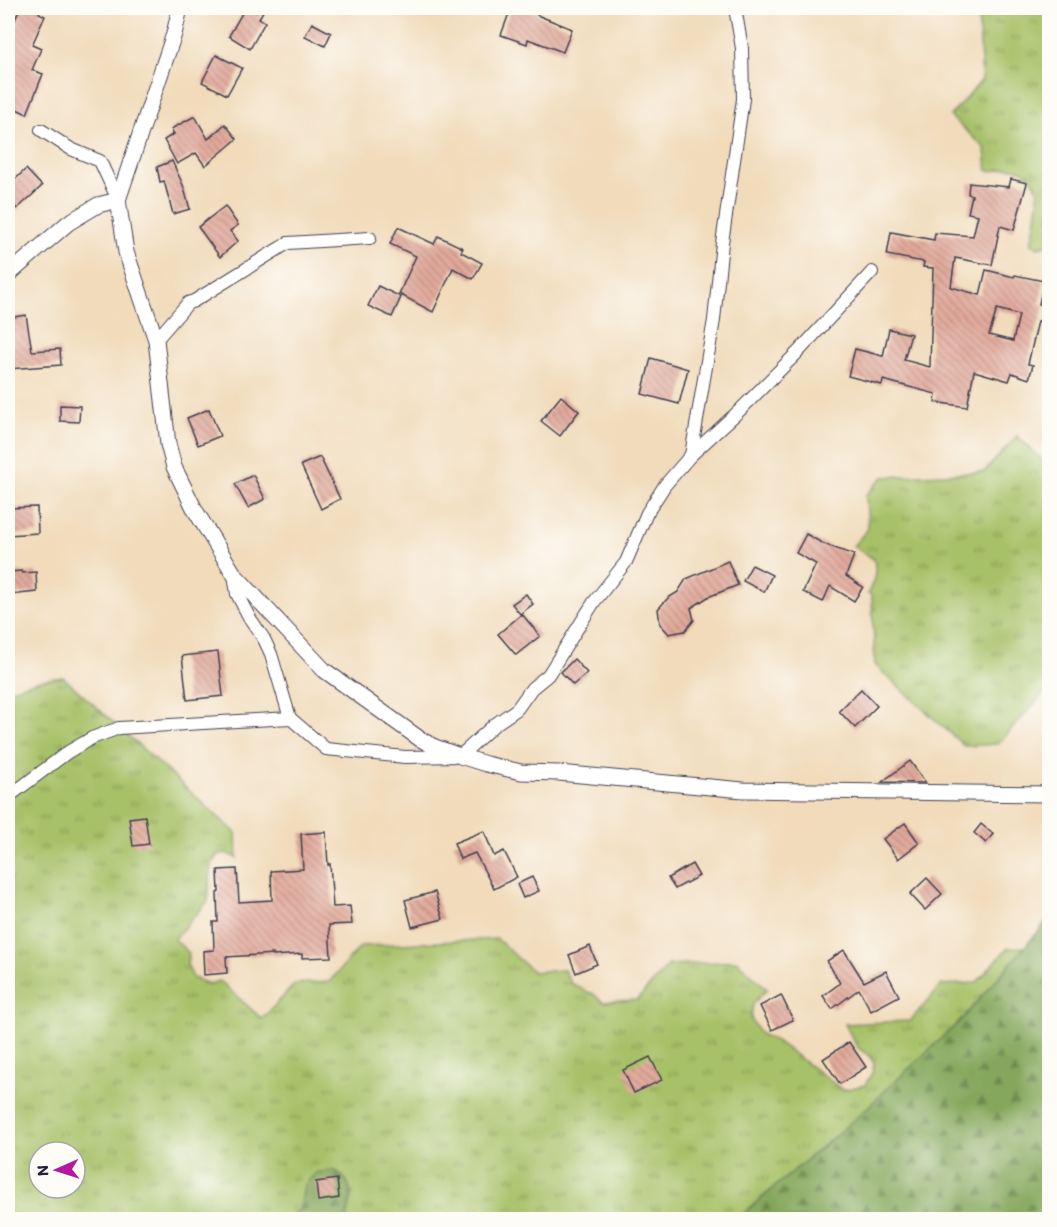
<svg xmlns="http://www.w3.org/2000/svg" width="1057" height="1227" viewBox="0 0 1057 1227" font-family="Itim,sans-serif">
<defs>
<pattern id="grass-tufts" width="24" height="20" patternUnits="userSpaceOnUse" patternTransform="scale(1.5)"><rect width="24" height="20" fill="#a7c167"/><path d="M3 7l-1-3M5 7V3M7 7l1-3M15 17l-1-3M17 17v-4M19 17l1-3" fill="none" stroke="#889c56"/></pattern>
<pattern id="forest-firs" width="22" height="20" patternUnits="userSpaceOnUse" patternTransform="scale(1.5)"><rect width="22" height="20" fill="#85a75c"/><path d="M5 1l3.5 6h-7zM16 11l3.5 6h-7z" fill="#6c884d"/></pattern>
<pattern id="building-back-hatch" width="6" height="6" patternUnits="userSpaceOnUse" patternTransform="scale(1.5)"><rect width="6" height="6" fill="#e2aa9b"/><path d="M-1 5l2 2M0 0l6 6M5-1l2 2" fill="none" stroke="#b78a80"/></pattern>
</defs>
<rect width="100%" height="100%" fill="#fdfcf7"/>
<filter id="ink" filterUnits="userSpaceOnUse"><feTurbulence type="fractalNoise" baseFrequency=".0167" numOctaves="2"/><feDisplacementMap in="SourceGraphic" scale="12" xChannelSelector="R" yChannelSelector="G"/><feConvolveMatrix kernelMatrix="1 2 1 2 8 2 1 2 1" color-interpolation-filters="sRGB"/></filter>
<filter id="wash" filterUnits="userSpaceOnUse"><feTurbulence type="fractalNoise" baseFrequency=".008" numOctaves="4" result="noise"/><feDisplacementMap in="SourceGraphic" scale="24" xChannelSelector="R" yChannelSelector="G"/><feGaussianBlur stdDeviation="1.35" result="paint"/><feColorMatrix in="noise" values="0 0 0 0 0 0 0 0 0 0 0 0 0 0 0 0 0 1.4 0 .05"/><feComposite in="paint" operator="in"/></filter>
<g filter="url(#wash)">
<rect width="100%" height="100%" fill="#f1dbbb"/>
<g fill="url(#grass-tufts)" stroke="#647251" stroke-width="1.5" fill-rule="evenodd">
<path d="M978,8H1049L1050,244L1038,247L1031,244C1033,233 1040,202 1038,193C1036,180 1026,170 1014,168C1004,166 996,173 987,170L985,148L950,116L982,80Z"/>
<path d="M1017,436L1049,466L1050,651L1045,656L1047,690L998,744L964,746L875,665L872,597L868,593C874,581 877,573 874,559L853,546L868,529L866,495L883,477L984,472Z"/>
<path d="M63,677L236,833L237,858L226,853L217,855L211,866L208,901L174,939L189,953L187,964L193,978L209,984L220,981L262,1019L295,984L329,982L361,946L497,939L533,972L564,970L571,983L589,993H592L603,1002L637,1000L669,965L737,961L767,989L753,1004L751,1019L760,1034L776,1041L843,1090L865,1085L873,1071L874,1063L869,1056L857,1047L845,1024L910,1021L942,985L976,983L1008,948L1042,946L1049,1219L8,1220V690L41,680ZM39,1152H75V1188H39Z"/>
</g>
<g fill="url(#forest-firs)" stroke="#54644c" stroke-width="1.5">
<polygon points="1049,919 1049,1219 737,1219 857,1117 962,1019"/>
<path d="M332,1170C343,1173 350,1184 351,1195C351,1203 348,1212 347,1219L287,1220L300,1209L304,1186L310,1179L316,1173Z"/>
</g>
<g id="blocks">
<g fill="url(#building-back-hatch)" fill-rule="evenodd">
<polygon points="20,8 41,8 39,13 45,16 32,45 41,49 32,70 43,74 27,114 8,105 8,36"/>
<polygon points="245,8 265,8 259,18 265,22 250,49 229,36"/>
<polygon points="511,8 523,8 538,13 537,15 572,29 563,52 528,39 527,44 501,35"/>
<polygon points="312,23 331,33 325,46 305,36"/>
<polygon points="216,55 242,68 227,95 202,82"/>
<polygon points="195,116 208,139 225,124 237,139 205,166 196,153 177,164 164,140 174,134 171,129"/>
<polygon points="172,161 183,185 190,209 173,214 164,181 160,182 157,167"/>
<polygon points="26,169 42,186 17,209 8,199 8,186"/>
<path d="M1011,179L1027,183L1014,230L1000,226L992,265L955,258L951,287L980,295L986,270L1014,277L1015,275L1044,281L1039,304L1044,305L1040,321H1038L1028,364L1033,365L1029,379L1012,373L1009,381L974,371L967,407L935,402L936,394L883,380L882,385L848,376L855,349L883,356L889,329L911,334L904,360L930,367L933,268L923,267L924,262L887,255L891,232L934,240L935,233L973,236L978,215L968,213L972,195L968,194L969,183L1009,187ZM997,309L1019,315L1013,341L989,335Z"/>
<polygon points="225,206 238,225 230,231 238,241 220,257 198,227"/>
<polygon points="398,227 434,244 438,236 463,248 461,252 482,263 473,279 453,268 433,312 399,294 416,256 390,244"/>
<polygon points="378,286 401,297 392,317 368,306"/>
<polygon points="26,315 32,351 60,349 61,365 8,369 8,318"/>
<polygon points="651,358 688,369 679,404 642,394"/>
<polygon points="561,396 579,411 560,436 541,421"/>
<polygon points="60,405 80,406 79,422 60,421"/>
<polygon points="209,409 220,436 198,445 187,418"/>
<polygon points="320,457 340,499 321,509 301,465"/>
<polygon points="253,475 265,499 248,508 235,484"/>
<polygon points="37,507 38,533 8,535 8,508"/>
<polygon points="806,534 824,544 854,555 846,576 863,587 854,601 830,586 823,602 803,592 816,564 796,553"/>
<polygon points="728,561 738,585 708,597 691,608 694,620 685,631 669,634 660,624 658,609 668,598 678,592 686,579"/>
<polygon points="752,565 772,575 764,592 743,581"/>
<polygon points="22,571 22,573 36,572 37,592 9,595 8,572"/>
<polygon points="526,594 533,604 520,614 512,604"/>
<polygon points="522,614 540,636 516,655 498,634"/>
<polygon points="218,652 223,696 187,700 182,656"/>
<polygon points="574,659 587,673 573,685 561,672"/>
<polygon points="861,689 877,706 855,728 839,711"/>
<polygon points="910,761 926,783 882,782"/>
<polygon points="145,816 149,844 133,846 129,818"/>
<polygon points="905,823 919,843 898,859 883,839"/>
<polygon points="981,824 993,834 986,843 974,833"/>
<polygon points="484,831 494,856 504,851 517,877 494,889 475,853 460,859 454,843"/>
<polygon points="326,832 328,865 330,864 333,907 350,906 352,924 329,925 331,957 302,958 302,954 273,956 273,954 226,957 227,973 204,975 203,951 214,950 213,922 218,922 217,893 219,892 218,870 237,869 239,902 272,900 271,871 303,869 301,834"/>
<polygon points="692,864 699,876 675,889 668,878"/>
<polygon points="532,877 539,891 523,898 517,884"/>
<polygon points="927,878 942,894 925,910 910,894"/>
<polygon points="435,892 443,919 412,927 405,900"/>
<polygon points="590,946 597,964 576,973 569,955"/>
<polygon points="844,950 864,982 886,971 899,996 871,1011 859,989 832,1009 823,996 840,983 827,961"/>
<polygon points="781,995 793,1020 772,1030 760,1006"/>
<polygon points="849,1042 866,1067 840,1084 823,1059"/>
<polygon points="650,1057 662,1080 634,1093 623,1070"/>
<polygon points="337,1179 339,1198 318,1201 316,1182"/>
</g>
</g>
</g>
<g filter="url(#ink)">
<use href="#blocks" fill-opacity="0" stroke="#413e4e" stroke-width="1.5"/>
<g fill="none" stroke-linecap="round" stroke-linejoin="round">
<defs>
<g id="minor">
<polyline points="41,130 71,149 100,161 118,200"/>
<polyline points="156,340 188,303 194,301 288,243 370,238"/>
<polyline points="691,455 714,320 722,243 743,99 742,48 735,8"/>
<polyline points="234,574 237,594 249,617 264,639 271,654 290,718 326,749 405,757 460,756 494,725 517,709 532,688 548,675 594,602 626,562 647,513 665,485 691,455 738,412 798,352 872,272"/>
<polyline points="8,797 68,752 92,738 119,728 290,718"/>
</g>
<g id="tertiary">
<polyline points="180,8 174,34 118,200 126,252 156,340 168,444 174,467 195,510 234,574 324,670 420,739 435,747 460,756 486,764 521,772 559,773 743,790 1050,794"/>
<polyline points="8,275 68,223 98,205 118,200"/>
</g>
</defs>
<use href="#minor" stroke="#413e4e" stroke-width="14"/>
<use href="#tertiary" stroke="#413e4e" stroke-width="17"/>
<use href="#minor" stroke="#fff" stroke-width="12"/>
<use href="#tertiary" stroke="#fff" stroke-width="15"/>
</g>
</g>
<rect width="1057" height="1227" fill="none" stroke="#fdfcf7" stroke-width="30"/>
<g transform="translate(57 1170) rotate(267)"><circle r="28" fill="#fdfcf7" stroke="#a5a5ac" stroke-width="1.5"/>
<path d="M0-4.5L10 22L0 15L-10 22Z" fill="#b5179e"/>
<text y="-9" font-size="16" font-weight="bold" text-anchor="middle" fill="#22223b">N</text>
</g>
</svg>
